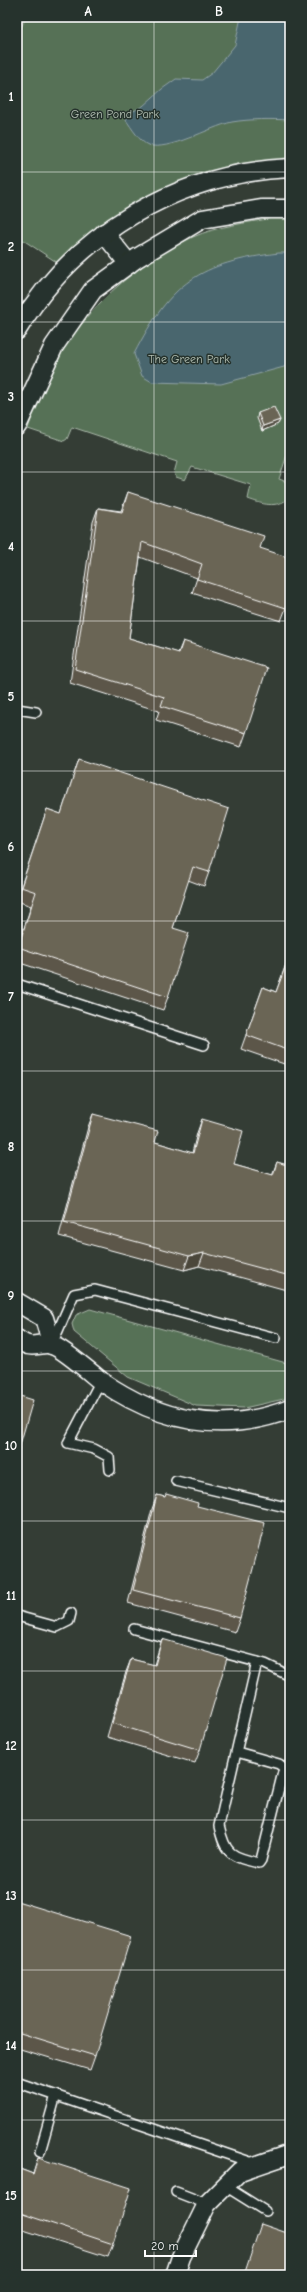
<svg xmlns="http://www.w3.org/2000/svg" width="307" height="2292" viewBox="0 0 307 2292" font-family="'Comic Neue',sans-serif">
<rect width="100%" height="100%" fill="#343d35"/>
<filter id="ink" filterUnits="userSpaceOnUse"><feTurbulence type="fractalNoise" baseFrequency=".025" numOctaves="2"/><feDisplacementMap in="SourceGraphic" scale="8" xChannelSelector="R" yChannelSelector="G"/><feConvolveMatrix kernelMatrix="1 2 1 2 8 2 1 2 1" color-interpolation-filters="sRGB"/></filter>
<g filter="url(#ink)">
<g fill="#567156" stroke="#aab8aa">
<polygon points="26,17 290,17 290,168 152,203 64,267 17,236 17,36"/>
<path d="M273,218H290V446L279,479L290,483L289,498C276,509 262,504 248,499L251,485L192,467L185,480L176,477L174,473L177,462L72,427L67,439L64,441L28,429C52,344 112,274 193,237C218,226 246,223 273,218Z"/>
<polygon points="90,1309 290,1364 290,1395 284,1399 244,1408 196,1406 128,1377 74,1332 72,1324 76,1315"/>
</g>
<g fill="#48666e" stroke="#91a3a8">
<path d="M241,17H290V120C271,119 250,119 232,122C209,127 168,152 148,145C140,142 131,127 126,120L128,114L143,106L162,89L176,79L202,80L212,73L235,45Z"/>
<path d="M279,253H290V363L284,367L221,384L152,382L142,376L134,354C171,282 199,263 279,253Z"/>
</g>
<g fill="none" stroke-linecap="round" stroke-linejoin="round">
<defs>
<g id="lane">
<polyline points="17,709 36,712"/>
<polyline points="17,984 204,1045"/>
<polyline points="53,1342 74,1294 95,1290 276,1338"/>
<polyline points="101,1380 68,1443 94,1449 109,1457 110,1470"/>
<polyline points="176,1481 290,1508"/>
<polyline points="17,1616 57,1627 69,1621 71,1613"/>
<polyline points="134,1629 265,1664 290,1676"/>
<path d="M237,1752L279,1764L284,1768L261,1860L259,1863C231,1857 225,1854 219,1826L257,1662"/>
<polyline points="19,2083 256,2164"/>
<polyline points="40,2152 56,2095"/>
<polyline points="225,2186 265,2211"/>
<polyline points="176,2192 207,2204"/>
</g>
<g id="street">
<polyline points="104,233 129,264"/>
<path d="M17,330C75,233 177,173 290,168"/>
<polyline points="17,426 54,346 93,290 137,258 202,219 261,209 290,209"/>
<polyline points="17,1302 44,1318 52,1345"/>
<path d="M17,1339C20,1341 24,1344 28,1345C35,1347 45,1342 52,1345C62,1348 91,1373 101,1381C160,1422 222,1435 290,1409"/>
<polyline points="175,2275 181,2257 207,2204 240,2171 290,2154"/>
</g>
</defs>
<use href="#lane" stroke="#fff" stroke-width="12"/>
<use href="#street" stroke="#fff" stroke-width="21"/>
<use href="#lane" stroke="#26332d" stroke-width="9"/>
<use href="#street" stroke="#26332d" stroke-width="18"/>
</g>
<g fill="#5c5748" stroke="#fff">
<polygon points="258,413 280,420 278,424 262,431 257,418"/>
<polygon points="128,492 260,548 286,608 281,621 192,593 197,578 140,557 129,638 178,653 183,641 246,733 241,747 156,720 159,711 70,683 93,522 98,508 121,511"/>
<polygon points="79,759 209,872 204,886 188,880 173,928 168,997 163,1010 17,962 17,950 31,906 17,901 17,898 47,809 61,814"/>
<polygon points="290,760 290,770 287,769"/>
<polygon points="290,953 290,1066 241,1049 263,987 276,992"/>
<polygon points="93,1114 155,1142 192,1153 197,1133 202,1119 234,1164 272,1175 277,1162 290,1166 290,1291 199,1266 184,1270 59,1236 88,1127"/>
<polygon points="157,1495 197,1506 240,1618 235,1632 128,1603 152,1509"/>
<polygon points="162,1639 200,1750 195,1763 107,1737 126,1672 131,1659 154,1665"/>
<polygon points="17,1901 95,2056 90,2070 17,2048"/>
<polygon points="38,2158 113,2244 108,2257 17,2228 17,2168 33,2174"/>
</g>
<g fill="#4b473b" stroke="#fff">
<polygon points="280,420 278,424 262,431 263,426"/>
<polygon points="204,1253 199,1266 184,1270 189,1256"/>
</g>
<g fill="#6b6554" stroke="#fff">
<polygon points="274,407 280,420 263,426 258,413"/>
<polygon points="128,492 264,536 260,548 290,558 290,596 286,608 197,579 202,564 142,542 129,638 179,653 183,641 267,668 246,733 161,706 164,697 75,669 98,508 122,512"/>
<polygon points="79,759 229,809 209,872 193,867 173,928 189,933 168,997 18,947 36,892 21,887 47,809 61,814"/>
<polygon points="290,954 290,1051 246,1035 263,987 276,992"/>
<polygon points="93,1114 158,1131 155,1142 193,1153 202,1119 243,1131 234,1164 273,1175 277,1162 290,1166 290,1276 204,1253 189,1256 64,1222"/>
<polygon points="17,1395 33,1400 17,1455"/>
<polygon points="166,1494 198,1503 197,1506 265,1523 240,1618 133,1590 157,1495 165,1497"/>
<polygon points="162,1639 227,1658 200,1750 112,1723 131,1659 155,1665"/>
<polygon points="17,1901 131,1936 95,2056 17,2032"/>
<polygon points="38,2158 131,2188 113,2244 17,2212 17,2168 33,2174"/>
<polygon points="261,2224 290,2234 290,2275 244,2275"/>
</g>
</g>
<path fill="none" stroke="#fff" stroke-width="1" stroke-opacity="0.55" d="M154,17V2275M17,172H290M17,322H290M17,472H290M17,621H290M17,771H290M17,921H290M17,1071H290M17,1221H290M17,1371H290M17,1521H290M17,1671H290M17,1820H290M17,1970H290M17,2120H290"/>
<g text-anchor="middle" dominant-baseline="central" stroke-width="3" stroke-linejoin="round" paint-order="stroke">
<g font-size="12" fill="#b3bfb3" stroke="#26332d">
<text x="115" y="114">Green Pond Park</text>
<text x="189" y="359">The Green Park</text>
</g>
</g>
<rect width="307" height="2292" fill="none" stroke="#26332d" stroke-width="44"/>
<path d="M145 2250v6h51v-6" fill="none" stroke="#ffffff" stroke-width="2"/>
<text x="151" y="2250" font-size="12" fill="#ffffff" stroke="#26332d" stroke-width="3" paint-order="stroke">20 m</text>
<rect x="22" y="22" width="263" height="2248" fill="none" stroke="#fff" stroke-width="1.5"/>
<g font-size="13" text-anchor="middle" font-weight="bold" fill="#fff">
<text x="88" y="16">A</text>
<text x="219" y="16">B</text>
<text x="11" y="101">1</text>
<text x="11" y="251">2</text>
<text x="11" y="401">3</text>
<text x="11" y="551">4</text>
<text x="11" y="701">5</text>
<text x="11" y="851">6</text>
<text x="11" y="1001">7</text>
<text x="11" y="1151">8</text>
<text x="11" y="1300">9</text>
<text x="11" y="1450">10</text>
<text x="11" y="1600">11</text>
<text x="11" y="1750">12</text>
<text x="11" y="1900">13</text>
<text x="11" y="2050">14</text>
<text x="11" y="2200">15</text>
</g>
</svg>
